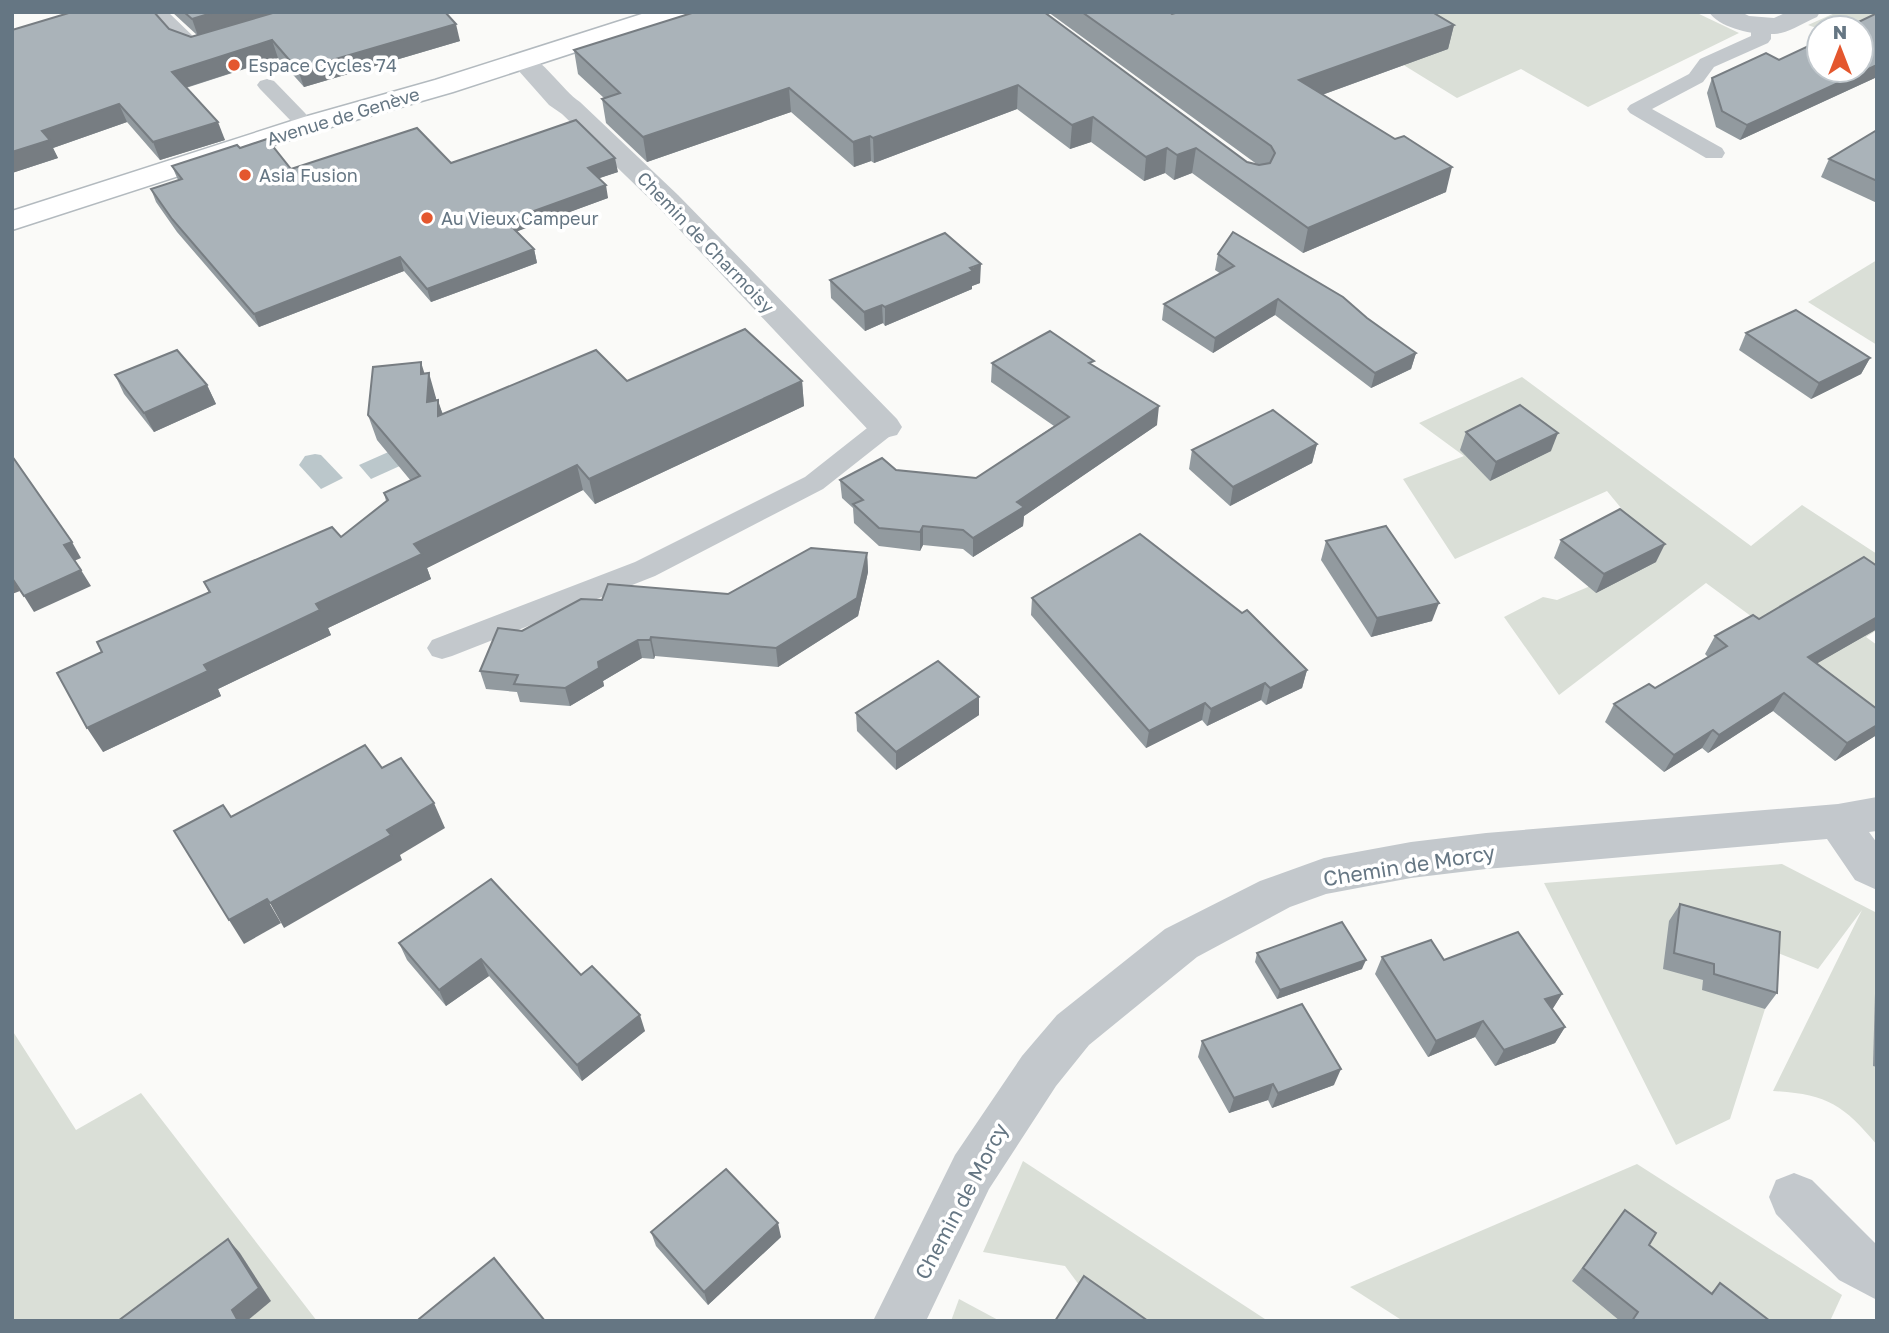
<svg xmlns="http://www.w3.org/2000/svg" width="1889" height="1333" viewBox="0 0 1889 1333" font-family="'Golos Text',sans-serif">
<rect width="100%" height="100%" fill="#fafaf8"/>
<g fill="#dadfd7">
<polygon points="1406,12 1695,12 1739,33 1588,107 1521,69 1457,98 1355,35"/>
<polygon points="1837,12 1877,12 1877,65 1861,28 1819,29 1808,25"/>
<polygon points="1877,260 1877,345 1808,302"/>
<polygon points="1522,377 1751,546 1802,505 1877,554 1877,630 1866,637 1877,645 1877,709 1706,583 1559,695 1504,617 1543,597 1557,600 1588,587 1612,528 1624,523 1621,508 1607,491 1455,559 1403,479 1464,456 1419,423"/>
<path d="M1782,864L1877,913V1145C1843,1104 1826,1094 1773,1091L1862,910L1818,969L1768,949L1765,1009L1730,1119L1676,1145L1544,883Z"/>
<polygon points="12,1030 76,1130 141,1093 317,1321 12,1321"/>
<polygon points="1023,1161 1268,1321 1061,1321 1082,1289 1065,1266 983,1252"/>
<polygon points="1637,1164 1842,1295 1830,1321 1403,1321 1350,1287"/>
<polygon points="959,1299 1000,1321 951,1321"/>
</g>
<g fill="#bbc7cb">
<polygon points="402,446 413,460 371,479 359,465"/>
<polygon points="315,454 321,455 343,478 321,489 299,465 305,456"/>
</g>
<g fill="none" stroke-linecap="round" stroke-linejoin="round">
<defs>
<polygon id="secondary" points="648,12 686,12 683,17 453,92 324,129 12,230 12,211 304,117 435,80"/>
</defs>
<use href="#secondary" stroke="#b3babf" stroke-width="3"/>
<g fill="#c3c8cc" fill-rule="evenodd">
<polygon points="148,12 168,12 196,39 209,38 219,44 209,50 184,49"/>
<polygon points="1761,19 1771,25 1771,39 1768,43 1714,67 1703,82 1652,109 1722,148 1725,153 1722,158 1706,158 1630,113 1627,109 1630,105 1689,74 1700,59 1751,36 1751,25"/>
<polygon points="267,79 274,81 305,113 308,117 305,121 291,121 260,89 257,85 260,81"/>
<polygon points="885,419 894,421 898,427 894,433 823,489 655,576 452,656 442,659 432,656 427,648 432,640 635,562 805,477 876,421"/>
</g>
<g fill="#c3c8cc" fill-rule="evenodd">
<path d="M1709,12H1741L1749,16L1774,18L1787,12H1820L1817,17C1805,22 1793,30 1781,33C1761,37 1721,30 1709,12Z"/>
<path d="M523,53C543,58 562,90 580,102L678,195L897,419L902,427L897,435L885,438L873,435L658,207L562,114L549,105L510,61L514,56Z"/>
<polygon points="1877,797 1877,831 1869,832 1877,843 1877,890 1855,880 1827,839 1486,869 1411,878 1326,894 1290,907 1197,957 1089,1045 1056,1086 989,1189 926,1321 873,1321 955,1155 1022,1056 1057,1015 1165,929 1260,881 1324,858 1411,842 1486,833 1838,804"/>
<polygon points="1794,1173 1812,1180 1877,1245 1877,1300 1839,1280 1776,1214 1769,1197 1776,1180"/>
</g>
<use href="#secondary" fill="#fff" fill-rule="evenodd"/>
</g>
<g fill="#929a9f">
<polygon points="172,12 445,12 460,41 304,87 278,58 186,88 225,140 160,160 127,122 53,148 58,158 12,173 12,30 169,29 191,37 197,35"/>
<polygon points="1044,12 1247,162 1258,165 1048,12 1169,12 1172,14 1454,25 1448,49 1322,95 1446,192 1303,253 1192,173 1174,180 1165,173 1144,181 1091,142 1070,149 1017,109 874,163 871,161 854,167 791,112 647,162 606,123 602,99 604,98 578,74 574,50"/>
<polygon points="1877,13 1877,77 1740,140 1716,127 1707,93 1712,78 1779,60"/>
<polygon points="1877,130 1877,203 1821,177 1829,159"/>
<polygon points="240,148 291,169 451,163 618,172 599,178 608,198 517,231 534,249 537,263 431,302 404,271 259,327 177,232 156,202 151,189 178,180 172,166"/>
<polygon points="1218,254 1367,318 1416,353 1411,369 1371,388 1275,315 1213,353 1162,320 1164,304 1221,274 1215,270"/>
<polygon points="830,280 980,283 972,286 972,289 885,326 883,323 865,331 831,298"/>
<polygon points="1746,333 1870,358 1861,374 1811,399 1739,350"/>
<polygon points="992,363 1094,366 1157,425 1024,516 1023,526 973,557 963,549 923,545 920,551 879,546 854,523 853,508 842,498 840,480 896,470 976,478 1054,426 991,382"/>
<polygon points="425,374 443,414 627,381 802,381 804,406 595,504 583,490 427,568 431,579 328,628 331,635 218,689 221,696 103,752 102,652 209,593 204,582 341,537 386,501 384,493 411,481 377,440 368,415"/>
<polygon points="115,375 207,385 216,404 154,432 124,394"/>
<polygon points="1466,432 1551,451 1490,481 1460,450"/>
<polygon points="1317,444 1312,463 1230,506 1189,469 1192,450"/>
<polygon points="1561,540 1656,562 1596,593 1554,558"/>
<polygon points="1326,541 1432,621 1371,637 1321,560"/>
<polygon points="867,553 868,572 858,616 778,667 655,656 654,659 642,658 603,681 604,686 570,706 520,702 517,692 486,689 480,671 522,631 602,600 728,594"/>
<polygon points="1877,566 1877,629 1817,663 1877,709 1877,734 1875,736 1835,761 1773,711 1708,753 1702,748 1664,772 1605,722 1614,704 1655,688 1708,657 1705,654 1715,636 1759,619"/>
<polygon points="1032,598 1307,670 1302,688 1266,705 1261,700 1207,726 1202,720 1146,748 1031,615"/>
<polygon points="979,697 979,715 896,770 857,731 856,713"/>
<polygon points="1680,904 1777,993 1765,1009 1702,990 1703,980 1663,969 1669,921"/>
<polygon points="399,943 581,975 645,1031 582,1081 489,976 446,1006 407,960"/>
<polygon points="1257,953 1362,969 1277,999 1255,962"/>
<polygon points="1382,957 1444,960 1562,994 1552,1009 1565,1027 1555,1043 1495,1066 1475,1037 1428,1057 1375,974"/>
<polygon points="1877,992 1877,1067 1873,1066 1875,993"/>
<polygon points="1202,1041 1334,1085 1272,1108 1268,1100 1229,1113 1198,1057"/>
<polygon points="1625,1210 1649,1245 1711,1293 1720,1283 1770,1321 1620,1321 1572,1281"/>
<polygon points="651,1232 781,1237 708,1305 656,1246"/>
</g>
<g fill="#777d82">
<polygon points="215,12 281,12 198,36 192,19"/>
<polygon points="456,24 460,41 304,87 298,70"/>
<polygon points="1454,25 1448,49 1294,105 1299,80"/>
<polygon points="272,40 278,58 178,90 172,72"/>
<polygon points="1877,65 1877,77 1740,140 1747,125"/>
<polygon points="1018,85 1017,109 874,163 873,138"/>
<polygon points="789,88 791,112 647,162 643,137"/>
<polygon points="119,104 127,122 53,148 58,158 12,173 12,152 42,131"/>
<polygon points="1093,117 1091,142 1070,149 1072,125"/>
<polygon points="218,122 225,140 160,160 153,142"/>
<polygon points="870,136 871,161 854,167 853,142"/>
<polygon points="1167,148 1165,173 1144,181 1146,157"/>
<polygon points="1196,148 1192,173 1174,180 1177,155"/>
<polygon points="615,158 618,172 591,181 588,168"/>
<polygon points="1452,167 1446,192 1303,253 1308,228"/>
<polygon points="606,185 608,198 510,234 506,221"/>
<polygon points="534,249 537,263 431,302 427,289"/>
<polygon points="400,257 404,271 259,327 254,314"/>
<polygon points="981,264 980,283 972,286 972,289 885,326 885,307"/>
<polygon points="1278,299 1275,315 1213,353 1215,338"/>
<polygon points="882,305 883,323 865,331 864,312"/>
<polygon points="1416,353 1411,369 1371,388 1375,373"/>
<polygon points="1870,358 1861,374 1811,399 1819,383"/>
<polygon points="421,362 428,385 429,373 436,398 435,427 427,402 421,374"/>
<polygon points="802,381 804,406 595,504 589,479"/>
<polygon points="207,385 216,404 154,432 144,413"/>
<polygon points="438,400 446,425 438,416"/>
<polygon points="1159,406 1157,425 1024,516 1023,526 973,557 973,538 1017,502"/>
<polygon points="1558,433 1551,451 1490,481 1496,462"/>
<polygon points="1317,444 1312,463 1230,506 1233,487"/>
<polygon points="577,465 583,490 427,568 431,579 328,628 331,635 218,689 221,696 103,752 87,728 316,604 414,544"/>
<polygon points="923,526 923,545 920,551 920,532"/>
<polygon points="72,542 81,558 74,561 64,545"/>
<polygon points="1665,544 1656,562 1596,593 1604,574"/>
<polygon points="867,553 868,572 858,616 778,667 776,648"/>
<polygon points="81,570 91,586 34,612 24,596"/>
<polygon points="12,578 20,591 12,594"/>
<polygon points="1439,603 1432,621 1371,637 1377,618"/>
<polygon points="1877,617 1877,629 1797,675 1808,657"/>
<polygon points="651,637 655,656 654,659 650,640"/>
<polygon points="638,640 642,658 603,681 604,686 570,706 565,688 598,662"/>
<polygon points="1307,670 1302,688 1266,705 1270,688"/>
<polygon points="1265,683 1261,700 1207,726 1211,709"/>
<polygon points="1784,693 1773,711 1708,753 1719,735"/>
<polygon points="979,697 979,715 896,770 896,752"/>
<polygon points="1205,703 1202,720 1146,748 1149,731"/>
<polygon points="1877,725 1877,734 1875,736 1835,761 1847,743"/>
<polygon points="1713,730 1702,748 1664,772 1674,755"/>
<polygon points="434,803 445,828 400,855 402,860 284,928 270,903 387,830"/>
<polygon points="267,899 281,923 244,944 229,920"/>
<polygon points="481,959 489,976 446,1006 439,990"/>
<polygon points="1366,960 1362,969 1277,999 1280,990"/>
<polygon points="1562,994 1552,1010 1545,999"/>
<polygon points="640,1015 645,1031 582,1081 577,1065"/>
<polygon points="1483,1021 1475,1037 1428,1057 1436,1041"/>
<polygon points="1565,1027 1555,1043 1495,1066 1504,1050"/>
<polygon points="1341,1069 1334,1085 1272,1108 1278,1093"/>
<polygon points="1273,1084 1268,1100 1229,1113 1234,1098"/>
<polygon points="778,1223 781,1237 708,1305 704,1292"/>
<polygon points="228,1239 240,1253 271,1301 247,1321 238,1321 232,1310"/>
</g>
<g fill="#aab3b9" stroke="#777d82" stroke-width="2">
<polygon points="72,12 154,12 169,29 191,37 276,12 445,12 456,24 298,70 272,40 172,72 218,122 153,142 119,104 42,131 50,140 12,152 12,30"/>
<polygon points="184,12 215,12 192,19"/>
<polygon points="695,12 1044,12 1247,162 1259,165 1270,163 1275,153 1271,146 1082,12 1169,12 1172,14 1179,12 1432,12 1454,25 1299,80 1395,139 1404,136 1452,167 1308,228 1196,148 1177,155 1167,148 1146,157 1093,117 1072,125 1018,85 873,138 870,136 853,142 789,88 643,137 602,99 620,93 574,50"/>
<polygon points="1877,13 1877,65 1747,125 1722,111 1712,78 1766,53 1779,60 1819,41 1819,70 1861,70 1861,28 1846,28"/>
<polygon points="576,120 615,158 588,168 606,185 506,221 534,249 427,289 400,257 254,314 172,219 151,189 182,179 172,166 237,145 240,148 267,139 291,169 417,128 451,163"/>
<polygon points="1877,130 1877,181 1829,159"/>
<polygon points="1233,232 1343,297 1367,318 1416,353 1375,373 1278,299 1215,338 1164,304 1234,266 1218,254"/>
<polygon points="945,233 981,264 970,268 973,271 885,307 882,305 864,312 830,280"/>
<polygon points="1796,310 1870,358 1819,383 1746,333"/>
<polygon points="745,329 802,381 589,479 577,465 414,544 422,554 316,604 320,610 204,665 208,671 87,728 57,673 102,652 97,642 210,592 204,582 332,527 341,537 388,500 384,493 420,476 368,415 373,367 421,362 421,374 429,373 427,402 438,400 438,416 596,350 627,381"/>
<polygon points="1050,331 1094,361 1089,363 1159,406 1017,502 1024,507 973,538 963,530 923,526 920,532 879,528 853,504 863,500 840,480 882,458 896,470 976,478 1069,417 992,363"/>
<polygon points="177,350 207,385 144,413 115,375"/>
<polygon points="1520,405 1558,433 1496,462 1466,432"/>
<polygon points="1273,410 1317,444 1233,487 1192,450"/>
<polygon points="12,456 72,542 64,545 81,570 24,596 12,578"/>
<polygon points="1620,509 1665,544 1604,574 1561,540"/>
<polygon points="1386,526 1439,603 1377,618 1326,541"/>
<polygon points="1140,534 1242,613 1247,610 1307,670 1270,688 1265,683 1211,709 1205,703 1149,731 1032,598"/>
<polygon points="811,548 867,553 857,598 776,648 651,637 650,640 638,640 598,662 599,668 565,688 514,684 518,675 480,671 498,628 522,631 581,599 602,600 608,584 728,594"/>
<polygon points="1864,557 1877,566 1877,617 1808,657 1877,709 1877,725 1847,743 1784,693 1719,735 1713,730 1674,755 1614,704 1649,684 1655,688 1727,646 1715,636 1753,615 1759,619"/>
<polygon points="938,661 979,697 896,752 856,713"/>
<polygon points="365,745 382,768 401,758 434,803 387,830 391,835 270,903 267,899 229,920 174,831 223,805 231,817"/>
<polygon points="491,879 581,975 592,966 640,1015 577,1065 481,959 439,990 399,943"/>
<polygon points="1680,904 1780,932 1777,993 1714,974 1714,964 1674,953"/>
<polygon points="1342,922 1366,960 1280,990 1257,953"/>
<polygon points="1518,932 1562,994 1545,999 1565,1027 1504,1050 1483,1021 1436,1041 1382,957 1431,940 1444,960"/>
<polygon points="1302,1004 1341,1069 1278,1093 1273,1084 1234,1098 1202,1041"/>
<polygon points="726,1169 778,1223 704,1292 651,1232"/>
<polygon points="1625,1210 1656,1233 1649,1245 1712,1294 1720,1283 1770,1321 1632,1321 1638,1312 1583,1268"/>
<polygon points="228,1239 259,1288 232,1310 238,1321 118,1321"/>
<polygon points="494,1258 545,1321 420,1321 419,1319"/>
<polygon points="1084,1276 1148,1321 1055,1321"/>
</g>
<g fill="#e4572e" stroke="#fff" stroke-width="2.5">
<circle cx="234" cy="65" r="7"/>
<circle cx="245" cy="175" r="7"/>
<circle cx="427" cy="218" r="7"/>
</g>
<g text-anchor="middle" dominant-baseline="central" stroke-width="7" stroke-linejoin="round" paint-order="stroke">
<g font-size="18" fill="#657683" stroke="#fff" text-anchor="start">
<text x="248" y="65">Espace Cycles 74</text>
<text x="259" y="175">Asia Fusion</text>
<text x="441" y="218">Au Vieux Campeur</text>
</g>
<g font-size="18" fill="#657683" stroke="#fff">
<text transform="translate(343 116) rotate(-17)">Avenue de Genève</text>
<text transform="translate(706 242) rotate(46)">Chemin de Charmoisy</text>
</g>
<g font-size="21" fill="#657683" stroke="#fff">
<text transform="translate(1409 865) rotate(-9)">Chemin de Morcy</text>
<text transform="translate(961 1201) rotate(-62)">Chemin de Morcy</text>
</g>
</g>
<rect width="1889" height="1333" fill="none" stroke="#657683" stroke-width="28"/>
<g transform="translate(1840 49)"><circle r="33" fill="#ffffff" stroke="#c1c8cd" stroke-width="2"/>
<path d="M0-5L12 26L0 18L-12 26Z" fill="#e4572e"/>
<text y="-10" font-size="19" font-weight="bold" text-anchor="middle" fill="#657683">N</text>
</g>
</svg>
